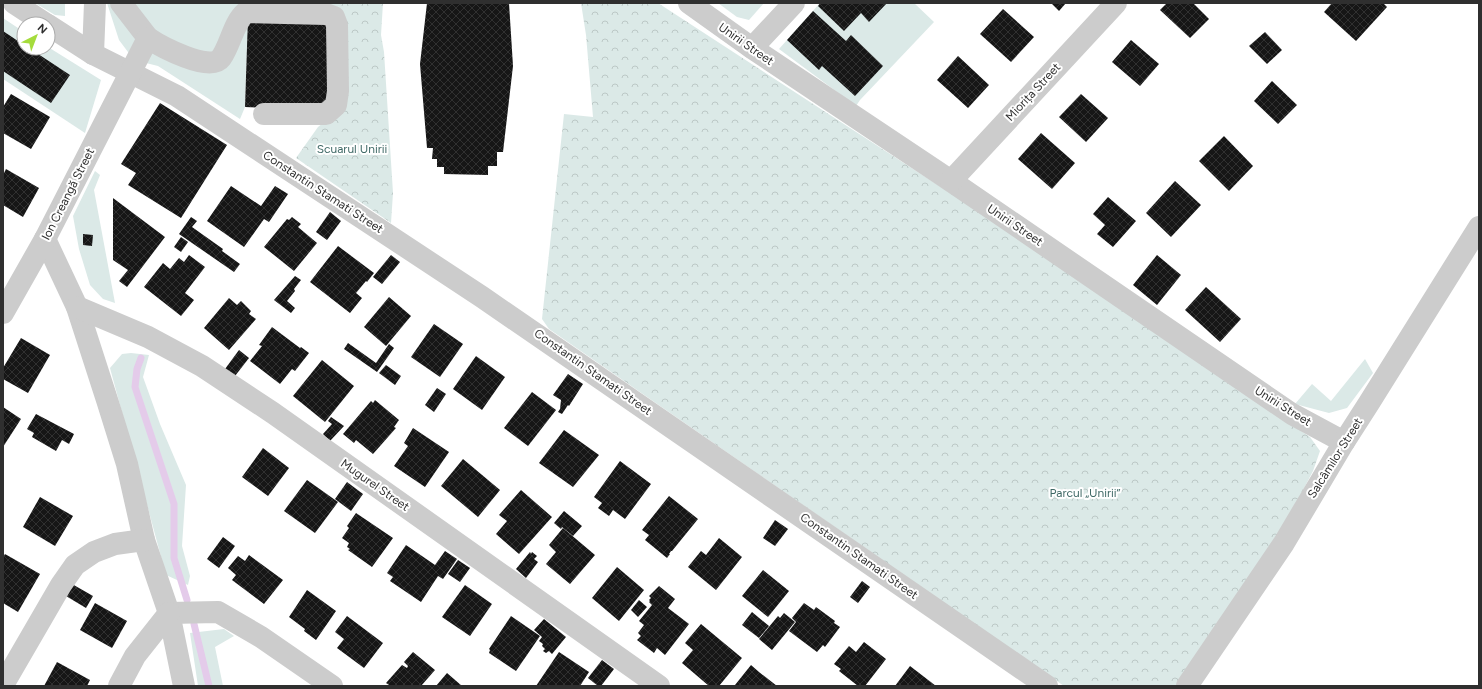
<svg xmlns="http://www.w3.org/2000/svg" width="1482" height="689" viewBox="0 0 1482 689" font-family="Figtree,sans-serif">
<defs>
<pattern id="forest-crowns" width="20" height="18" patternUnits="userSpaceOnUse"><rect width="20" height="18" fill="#dbe9e7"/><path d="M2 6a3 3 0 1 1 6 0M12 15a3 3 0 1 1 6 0" fill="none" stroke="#bcc8c6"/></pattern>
<pattern id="building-cross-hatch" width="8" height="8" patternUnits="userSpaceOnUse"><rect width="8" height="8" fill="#161616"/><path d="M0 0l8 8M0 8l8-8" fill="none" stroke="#303030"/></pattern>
</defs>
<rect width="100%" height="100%" fill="#fff"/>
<g fill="#dbe9e7">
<polygon points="35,3 65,3 65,16 55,15"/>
<polygon points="107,3 253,3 248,16 245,107 240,119 158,66 134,60 119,40"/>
<polygon points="718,3 764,3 749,20 737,17"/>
<polygon points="820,3 914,3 934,22 860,100 856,106 779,49"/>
<polygon points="3,18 24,32 24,48 48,47 101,80 85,133 3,79"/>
<polygon points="95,171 100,175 94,190 115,303 103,299 90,285 79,249 73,216"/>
<polygon points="131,353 149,355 143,377 160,424 186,485 182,546 190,576 188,585 166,575 110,368 122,354"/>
<polygon points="1365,359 1373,373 1347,408 1329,413 1295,404 1312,384 1331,401"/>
<polygon points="224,629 234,636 215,647 223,686 198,686 190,633"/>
</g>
<g fill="url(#forest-crowns)">
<polygon points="321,3 383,3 381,35 384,52 393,193 391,223 296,158 318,127 343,107"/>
<polygon points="581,3 658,3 970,206 1310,437 1320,451 1313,471 1287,521 1180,686 1064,686 549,329 542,319 564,114 593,117 586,35"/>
</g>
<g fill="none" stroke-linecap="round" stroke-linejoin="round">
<g stroke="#e4cbea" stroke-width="7">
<polyline points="141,358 137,369 135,387 174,504 174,558 187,600"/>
<polyline points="194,624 209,686"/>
</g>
</g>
<g fill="url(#building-cross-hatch)">
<polygon points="427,3 509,3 513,66 503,152 497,152 497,166 488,166 488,175 444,174 444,167 437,167 437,159 432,159 433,148 427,148 420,64"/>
<polygon points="820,3 887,3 869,22 861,13 844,31 818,6"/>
<polygon points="1051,3 1066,3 1059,11"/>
<polygon points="1167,3 1193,3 1209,19 1190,38 1160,10"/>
<polygon points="1332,3 1383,3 1387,7 1356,41 1324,12"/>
<polygon points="1003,9 1034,37 1011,62 980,34"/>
<polygon points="813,11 846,41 851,35 883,66 855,96 822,66 819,70 787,40"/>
<polygon points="248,16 330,18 327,110 245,107"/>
<polygon points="3,31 24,45 24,48 29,48 70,75 51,103 3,71"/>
<polygon points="1265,32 1282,50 1267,64 1249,46"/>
<polygon points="1131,40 1159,64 1140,86 1112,62"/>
<polygon points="958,56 989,85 968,108 937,80"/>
<polygon points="1272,81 1297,105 1278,124 1254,101"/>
<polygon points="11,94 50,117 31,149 3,133 3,107"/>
<polygon points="1081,94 1108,118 1086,142 1059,117"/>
<polygon points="160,103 227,145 181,218 128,185 136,173 121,164"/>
<polygon points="1041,133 1075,163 1052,189 1018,159"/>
<polygon points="1224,136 1253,166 1229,191 1199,161"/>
<polygon points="6,169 39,188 23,217 3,205 3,175"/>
<polygon points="1175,181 1201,205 1171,237 1146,213"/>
<polygon points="231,186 261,206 275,186 288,194 269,222 264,219 244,247 207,221"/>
<polygon points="1108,197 1136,221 1113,247 1097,234 1105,225 1093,214"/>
<polygon points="113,198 165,237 127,287 119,281 128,270 113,260"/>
<polygon points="330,212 341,221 327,240 316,232"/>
<polygon points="191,217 197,221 192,227 223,249 222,251 240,264 234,272 179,234"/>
<polygon points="292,217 301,224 298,227 317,243 294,271 264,247 287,219 289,220"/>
<polygon points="83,234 93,235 92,246 83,245"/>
<polygon points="181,237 188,242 181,252 174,247"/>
<polygon points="338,246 374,273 367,282 366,281 356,293 362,298 350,313 310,282"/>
<polygon points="189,255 205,267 185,293 194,300 181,316 144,287 163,263 170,269 179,258 184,262"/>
<polygon points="391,255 400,262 382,284 373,277"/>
<polygon points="1157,255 1181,275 1157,305 1133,285"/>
<polygon points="295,276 301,280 294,289 295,291 287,301 295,308 291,313 274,300"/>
<polygon points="1206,287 1241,319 1220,342 1185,310"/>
<polygon points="389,297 411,316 386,346 364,327"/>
<polygon points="229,298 237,305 241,301 251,311 249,314 256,319 229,350 204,328"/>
<polygon points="434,324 463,344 440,377 411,357"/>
<polygon points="272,327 300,348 301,347 309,353 295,371 292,369 280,384 250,361 262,346 259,345"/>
<polygon points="21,338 50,355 28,393 3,379 3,368"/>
<polygon points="348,343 376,363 389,344 394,348 377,372 344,349"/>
<polygon points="239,350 249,358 235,376 225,369"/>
<polygon points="476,356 505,377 482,410 453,389"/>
<polygon points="322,360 354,386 325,422 293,396"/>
<polygon points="386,365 401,376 395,385 379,373"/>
<polygon points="568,374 583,384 569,406 568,405 562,414 558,412 560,409 561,400 553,395"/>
<polygon points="437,388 446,394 434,412 425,405"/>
<polygon points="532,392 556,410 528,446 504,428"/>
<polygon points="375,400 399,420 394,427 396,428 373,454 356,440 354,443 343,434 371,401 373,403"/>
<polygon points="3,407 21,419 3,447"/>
<polygon points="36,414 74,434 69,444 62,440 56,451 32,437 34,433 27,429"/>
<polygon points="331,417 344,426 330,441 323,434 332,424 328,421"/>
<polygon points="413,428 449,452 425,487 394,466 408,446 404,443"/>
<polygon points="564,430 599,455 573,487 539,463"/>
<polygon points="263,448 289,468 268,496 242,477"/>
<polygon points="463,459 500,490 478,517 441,486"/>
<polygon points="620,461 651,484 625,519 613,510 609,516 598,508 602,503 594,497"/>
<polygon points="307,480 338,502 315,533 284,511"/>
<polygon points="347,482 363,494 351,511 335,499"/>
<polygon points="521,490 552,517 519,554 496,534 507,521 499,515"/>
<polygon points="669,496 698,519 672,551 671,551 669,554 670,554 667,558 645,540 649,535 642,530"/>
<polygon points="40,497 73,516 55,546 23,527"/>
<polygon points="564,511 582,526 573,536 562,527 561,529 554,523"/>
<polygon points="356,513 393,538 372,567 348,550 350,549 347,547 349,543 342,538 349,528 347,526"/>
<polygon points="775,520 788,529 775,546 763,538"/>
<polygon points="563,528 595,555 570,584 546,564 556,552 549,545"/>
<polygon points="223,537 235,546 219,568 207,559"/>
<polygon points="719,538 742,557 716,590 688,567 701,551 706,555"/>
<polygon points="406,545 435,565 445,551 457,559 443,579 438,576 421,602 390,581 393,577 387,573"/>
<polygon points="530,552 531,554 532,552 537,556 534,559 538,562 526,578 516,569"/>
<polygon points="5,554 40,574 18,612 3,603 3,557"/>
<polygon points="249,555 283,580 264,604 232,580 236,575 228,568 238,556 245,561"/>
<polygon points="458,560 470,568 460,582 448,574"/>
<polygon points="617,567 644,590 619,621 592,598"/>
<polygon points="763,570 789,591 768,617 742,596"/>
<polygon points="862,581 870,587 858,603 850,597"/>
<polygon points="72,584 93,596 86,608 66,596"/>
<polygon points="465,585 492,604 470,636 442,617"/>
<polygon points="659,586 675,599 668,608 689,624 665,655 657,648 654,653 637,640 641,636 638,633 644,625 639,621 652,605 649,602 650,601 649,600 651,598 649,596"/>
<polygon points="307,590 336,611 316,640 304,631 305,629 289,617"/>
<polygon points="639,600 647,607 638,617 631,610"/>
<polygon points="95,603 127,621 112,648 80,630"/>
<polygon points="804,603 814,610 816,607 835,621 834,623 840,627 825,647 823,645 817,652 789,631 796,622 792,618"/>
<polygon points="752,612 769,626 759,638 742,625"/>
<polygon points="784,613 795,622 772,650 759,639 778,616 780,618"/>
<polygon points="347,616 383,643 364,668 337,648 344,639 335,632"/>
<polygon points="511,616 540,636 516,671 489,653 490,650 489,649"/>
<polygon points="544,619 566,637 552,654 549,651 546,653 543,651 545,649 542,646 543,644 539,641 542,637 534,630"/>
<polygon points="701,624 742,658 719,686 709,686 682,663 693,650 685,643"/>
<polygon points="864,642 886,659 865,686 858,686 839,671 841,669 834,664 849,646 856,652"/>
<polygon points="413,652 435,670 421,686 388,686 389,685 386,683 402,665 407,668 408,666 404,662"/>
<polygon points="559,652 589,672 580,686 536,686"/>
<polygon points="602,660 614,669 601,686 598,686 588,678"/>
<polygon points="57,662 90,680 87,686 44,686"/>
<polygon points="751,665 759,672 777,686 735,685"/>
<polygon points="910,666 936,686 895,686"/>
<polygon points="447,673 462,686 436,686"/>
</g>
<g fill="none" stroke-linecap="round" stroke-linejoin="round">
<g stroke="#ccc" stroke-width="22">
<polyline points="14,3 46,24"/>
<polyline points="121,3 148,38"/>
<polyline points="689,3 752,48 951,181 1292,414 1344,442"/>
<polyline points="48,25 93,54 177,96 482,297 1047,686"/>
<polyline points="752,48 794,3"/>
<polyline points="93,54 95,3"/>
<polyline points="951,181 1116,3"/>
<polyline points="45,239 77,307 108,403 127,464 144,540 169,613 184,686"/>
<polyline points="77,307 148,337 202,366 273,413 659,686"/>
<path d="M3,313L45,239L148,38C160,46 210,73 221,58C231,44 233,23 246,12L326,14L334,17L337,25L338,91L336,105L326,114H264"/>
<polyline points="169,613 218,612 261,637 332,686"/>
<polyline points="3,685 61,585 75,565 94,552 115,544 144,540"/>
<polyline points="119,686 135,656 169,613"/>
<polyline points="1187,686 1284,543 1344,442 1369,403 1479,227"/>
</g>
</g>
<g text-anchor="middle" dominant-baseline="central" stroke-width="4" stroke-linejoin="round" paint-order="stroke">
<g font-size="12" fill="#2f2f2f" stroke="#fff">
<text transform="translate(746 44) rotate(35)">Unirii Street</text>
<text transform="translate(1033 92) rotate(-47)">Miorița Street</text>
<text transform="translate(323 192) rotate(33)">Constantin Stamati Street</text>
<text transform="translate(68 194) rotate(-63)">Ion Creangă Street</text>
<text transform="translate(1015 225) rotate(34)">Unirii Street</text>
<text transform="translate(593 372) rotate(35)">Constantin Stamati Street</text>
<text transform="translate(1283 406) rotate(32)">Unirii Street</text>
<text transform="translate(1335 458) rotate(-58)">Salcâmilor Street</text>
<text transform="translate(375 485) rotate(35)">Mugurel Street</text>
<text transform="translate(859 556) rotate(35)">Constantin Stamati Street</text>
</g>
<g font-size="12" fill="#3f6966" stroke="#fff">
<text x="352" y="149">Scuarul Unirii</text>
<text x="1085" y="493">Parcul „Unirii”</text>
</g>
</g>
<rect width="1482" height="689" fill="none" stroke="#2f2f2f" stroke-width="8"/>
<g transform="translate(36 36) rotate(42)"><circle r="19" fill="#ffffff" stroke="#acacac"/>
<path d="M0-3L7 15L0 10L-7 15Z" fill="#a5dc3c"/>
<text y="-6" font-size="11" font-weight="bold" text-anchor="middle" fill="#2f2f2f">N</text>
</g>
</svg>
